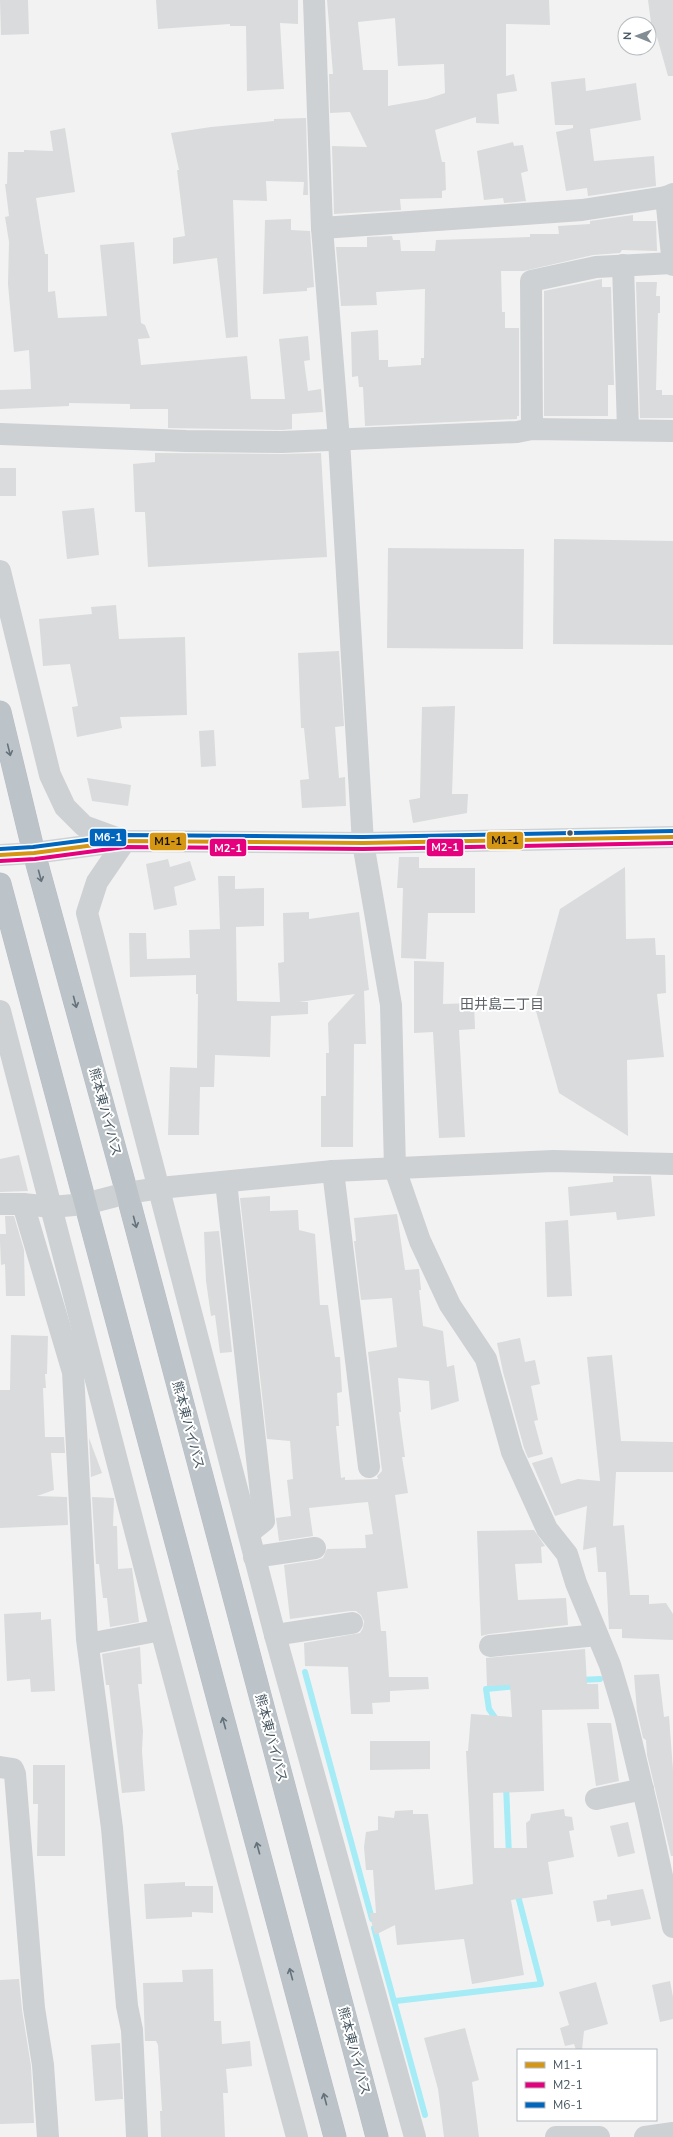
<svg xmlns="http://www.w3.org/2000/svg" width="673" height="2137" viewBox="0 0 673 2137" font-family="'Nunito Sans','Noto Sans JP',sans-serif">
<rect width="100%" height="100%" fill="#f3f2f2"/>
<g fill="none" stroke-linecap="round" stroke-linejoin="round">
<g stroke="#a5ecf6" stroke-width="6">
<polyline points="305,1672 372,1919"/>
<polyline points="580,1680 600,1679"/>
<polyline points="498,1722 489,1709 486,1689 517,1686"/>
<polyline points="506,1785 509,1856"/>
<polyline points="374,1928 425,2115"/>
<polyline points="396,2001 541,1984 517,1892"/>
</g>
</g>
<g fill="#d9dbdc" fill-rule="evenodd">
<polygon points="0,0 28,0 29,34 1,35"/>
<polygon points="156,0 298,0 298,24 280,23 284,89 247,91 246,26 230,26 230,24 158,29"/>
<path d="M327,0H549L550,25L506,24V76L514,74L517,91L497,94L499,124L476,123V117L435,130L442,162H445L446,190L442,191V198L400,199L401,210L334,214L332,146L367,147L350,112L330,113L329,74H333ZM395,18L398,66L444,64L445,93L427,99L388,106V70H363L358,22Z"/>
<polygon points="648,0 673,0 673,76 668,76 655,30 652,30"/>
<polygon points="585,78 586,91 636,83 641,120 590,129 594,161 654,156 656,186 588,196 587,188 566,191 556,132 573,128 573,125 555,125 551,82"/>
<polygon points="306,118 308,195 303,195 304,182 266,181 267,201 233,200 238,337 226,338 217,258 173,264 173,238 185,236 177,170 179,170 171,133 211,127 274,121 274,119"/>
<polygon points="65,128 75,192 36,198 45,254 48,254 48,292 55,291 58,318 107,316 100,245 134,242 141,323 145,325 150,338 138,339 141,365 247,356 251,399 285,399 279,339 308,336 310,360 304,361 308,391 321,389 323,412 292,414 292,429 282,430 168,428 168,409 130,409 130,404 69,403 69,406 0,409 0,390 31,389 29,350 14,352 8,284 9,242 5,217 9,216 5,184 7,184 8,152 24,152 24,150 53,151 50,131"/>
<polygon points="513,142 514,146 523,145 528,171 521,173 526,201 504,203 503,198 484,200 477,151"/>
<polygon points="633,215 633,221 656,221 657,251 622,250 620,253 593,255 524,271 501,271 502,312 505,312 505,328 519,328 519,416 517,416 517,419 365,426 363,387 359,387 358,376 352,377 351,332 378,330 379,360 388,360 388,367 421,365 421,358 424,358 425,289 376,292 377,305 341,306 336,247 367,247 367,237 392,236 393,240 400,240 401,251 435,251 436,240 530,237 530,234 559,234 558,226 590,224 590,221"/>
<polygon points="291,219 291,230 310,231 314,287 307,288 307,291 263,294 265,220"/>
<polygon points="602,279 602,287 611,287 614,385 608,385 608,416 544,416 544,291"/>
<polygon points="636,282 657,282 656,296 660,296 660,313 658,313 656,390 662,390 662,395 673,395 673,418 640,418"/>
<polygon points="155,453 282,454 321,453 327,557 148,567 145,512 135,512 133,464 155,462"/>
<rect x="0" y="468" width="16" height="28"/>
<polygon points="94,508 99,555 67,559 62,511"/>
<polygon points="554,539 673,541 673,645 553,644"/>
<polygon points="388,548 524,549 523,649 387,648"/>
<polygon points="116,605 119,639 185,637 187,715 120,717 122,728 77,737 72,707 78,706 70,664 43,666 39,619 92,614 91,607"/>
<polygon points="339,651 344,726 335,727 339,778 345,777 346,806 302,808 300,780 309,779 304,728 301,728 298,653"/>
<polygon points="455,706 452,794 468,794 467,813 413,823 409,800 420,798 422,707"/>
<polygon points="214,730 216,766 201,767 199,731"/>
<polygon points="87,778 131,785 128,806 92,801"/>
<polygon points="399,857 419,857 419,868 475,868 475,913 428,913 426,959 401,958 403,888 397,888"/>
<polygon points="168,859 170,867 190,861 196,880 174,887 177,905 154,910 146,864"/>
<polygon points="625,867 626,939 655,938 656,955 665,955 666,993 657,994 664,1057 627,1060 628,1136 559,1093 534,1004 560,909"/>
<polygon points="218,876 235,876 235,889 264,888 264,926 236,927 237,1001 280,1002 278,963 284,962 283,913 309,912 309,919 359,912 369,990 364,991 366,1044 354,1044 353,1147 321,1147 321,1096 326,1096 326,1053 329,1053 328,1023 355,994 299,1002 308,1002 308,1014 271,1016 270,1057 215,1055 214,1087 200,1087 199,1135 168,1135 170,1067 197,1068 198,994 196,994 196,975 130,977 129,933 146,933 147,959 190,958 189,930 220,929"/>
<polygon points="414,961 444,962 443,1004 474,1003 475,1029 459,1030 465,1137 439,1138 433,1032 414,1033"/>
<polygon points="19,1155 28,1191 0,1192 0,1159"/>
<polygon points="613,1176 651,1176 655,1216 617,1220 616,1212 570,1216 568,1187 613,1182"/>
<polygon points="270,1196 270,1211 298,1210 299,1230 315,1234 320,1305 328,1305 335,1357 340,1357 342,1392 337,1393 339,1426 336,1426 341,1478 345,1477 345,1480 378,1479 377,1476 382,1471 368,1352 397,1347 392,1298 361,1300 354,1241 356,1241 354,1218 397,1214 405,1270 419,1269 421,1290 419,1290 423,1326 443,1331 447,1367 454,1365 459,1401 431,1410 429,1381 398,1378 401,1412 399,1412 405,1457 402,1457 408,1493 395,1495 408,1588 377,1592 381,1631 386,1631 389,1677 428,1677 429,1689 390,1691 390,1702 372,1703 373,1714 351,1714 348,1667 305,1666 304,1643 360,1633 363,1628 364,1621 361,1615 356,1611 350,1611 290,1619 284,1565 317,1560 323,1558 327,1549 366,1548 365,1535 373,1534 368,1502 357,1503 309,1508 313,1536 279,1541 276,1518 291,1516 287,1480 293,1479 290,1441 267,1439 240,1198"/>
<polygon points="5,1216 14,1216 24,1250 25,1296 6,1296 5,1264 1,1265 0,1242 0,1234 6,1234"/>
<polygon points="568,1220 572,1296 547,1297 545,1222"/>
<polygon points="219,1231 232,1352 220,1353 215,1315 211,1316 206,1281 204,1232"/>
<polygon points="11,1335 48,1336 47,1374 45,1374 46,1388 43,1388 45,1437 64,1437 65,1453 51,1453 54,1490 37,1496 67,1497 68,1525 0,1528 0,1390 10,1390"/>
<polygon points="520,1338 525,1362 535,1360 540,1384 531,1386 538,1420 534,1421 543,1454 528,1458 524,1448 503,1372 497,1343"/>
<polygon points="612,1355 621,1441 673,1442 673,1472 616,1472 613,1526 624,1525 630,1595 649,1595 649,1604 666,1603 673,1614 673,1640 622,1638 622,1629 609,1629 606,1572 598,1572 596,1547 583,1550 587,1506 555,1516 532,1463 552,1457 561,1484 578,1479 600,1481 587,1357"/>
<polygon points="89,1438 102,1473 91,1477"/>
<polygon points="92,1497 114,1498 113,1526 117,1526 118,1569 132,1568 139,1622 110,1627 107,1598 103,1598 99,1564 96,1564"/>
<polygon points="534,1530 545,1546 541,1547 542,1563 515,1564 518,1600 566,1598 568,1625 489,1634 481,1636 477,1531"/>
<polygon points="41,1612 41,1620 51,1619 55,1691 31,1692 30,1679 7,1681 4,1614"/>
<polygon points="140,1647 142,1684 138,1684 143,1731 142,1751 145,1791 122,1793 109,1685 106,1685 102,1654"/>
<polygon points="585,1649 587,1684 598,1684 599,1709 542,1710 544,1791 493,1793 494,1848 527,1848 526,1823 530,1820 531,1814 564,1809 565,1816 572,1817 574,1830 569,1831 574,1857 548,1862 553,1894 511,1900 524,1975 472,1984 464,1939 397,1945 395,1925 375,1935 369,1913 376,1913 373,1870 366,1870 364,1847 366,1832 378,1830 378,1816 394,1818 395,1811 413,1810 413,1814 428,1814 435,1890 473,1884 466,1751 468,1751 471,1714 512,1717 510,1685 487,1686 486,1658"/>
<polygon points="659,1674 664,1717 669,1716 673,1770 673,1856 671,1856 647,1755 646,1740 643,1738 637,1711 634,1675"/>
<polygon points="587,1723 611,1723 619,1781 596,1786"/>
<polygon points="370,1741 430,1741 430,1769 370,1770"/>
<polygon points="33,1765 65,1765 65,1856 37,1856 38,1804 33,1804"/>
<polygon points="628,1822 635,1853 618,1857 610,1826"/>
<polygon points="185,1882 185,1886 213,1886 213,1913 192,1912 192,1917 146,1919 144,1884"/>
<polygon points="643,1889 651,1919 611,1926 610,1920 597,1922 593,1901 607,1899 607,1895"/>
<polygon points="213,1969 214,2021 221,2021 222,2044 250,2041 252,2066 226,2069 228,2093 223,2093 225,2137 161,2137 160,2111 162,2111 158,2045 156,2041 145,2041 143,1983 183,1982 182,1970"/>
<polygon points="19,1979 22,2010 31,2066 34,2123 0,2124 0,1980"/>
<polygon points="670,1981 673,1997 673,2019 660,2022 652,1985"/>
<polygon points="596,1982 608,2024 584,2031 582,2050 576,2050 574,2044 565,2046 560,2028 569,2025 559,1992"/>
<polygon points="465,2028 479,2080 472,2082 479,2137 444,2137 438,2089 424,2038"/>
<polygon points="120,2043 123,2099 95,2101 91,2045"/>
</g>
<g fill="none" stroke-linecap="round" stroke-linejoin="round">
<defs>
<g id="highway">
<polyline points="0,712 34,853 127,1193 377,2137"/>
<polyline points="0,884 335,2137"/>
</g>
</defs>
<use href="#highway" stroke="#b6bdc3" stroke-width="23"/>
<g stroke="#cdd1d3" stroke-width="22">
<polyline points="314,0 322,228 339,440 363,843 391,1005 395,1169 420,1241 450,1305 486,1359 512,1452 547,1529 567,1554 576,1583 610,1665 625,1715 648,1811 673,1927"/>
<polyline points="666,197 673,265"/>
<polyline points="322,228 582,210 666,197 673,194"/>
<polyline points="623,265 628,430"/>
<polyline points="532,429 531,281 596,267 673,263"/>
<polyline points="0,434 186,441 282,442 517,432 532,429 673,431"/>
<polyline points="0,571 50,775 65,807 84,826 125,841 97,882 87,913 275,1635 415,2137"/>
<polyline points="0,1011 161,1630 297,2137"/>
<polyline points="333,1171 369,1467"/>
<polyline points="226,1182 264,1521 249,1533"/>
<polyline points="0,1204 23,1204 52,1207 85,1204 127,1193 160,1188 333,1171 553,1161 673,1164"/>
<polyline points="23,1204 73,1372 87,1639 112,1828 127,2006 132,2030 137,2137"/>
<polyline points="254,1557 315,1548"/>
<polyline points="275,1635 352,1623"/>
<polyline points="88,1644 161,1630"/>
<polyline points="490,1646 597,1635"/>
<polyline points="0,1767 13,1769 15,1774 34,2008 43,2065 48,2137"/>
<polyline points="596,1799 643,1789"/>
<polyline points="556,2137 599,2137"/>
<polyline points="645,2137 673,2133"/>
</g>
<polyline stroke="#ced2d4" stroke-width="22" points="0,855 34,853 125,841 363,843 673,837"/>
<use href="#highway" stroke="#bdc4c9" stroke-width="22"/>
<defs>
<polyline id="bus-1" points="0,855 34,853 125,841 363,843 673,837"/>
<polyline id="bus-2" points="0,861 35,859 125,847 363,849 673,843"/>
<polyline id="bus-3" points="0,849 33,847 125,835 363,837 673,831"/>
</defs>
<use href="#bus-1" stroke="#fff" stroke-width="7"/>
<use href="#bus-2" stroke="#fff" stroke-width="7"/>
<use href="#bus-3" stroke="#fff" stroke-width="7"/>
<use href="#bus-1" stroke="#d49613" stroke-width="4"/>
<use href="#bus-2" stroke="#e5007d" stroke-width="4"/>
<use href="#bus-3" stroke="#0065bd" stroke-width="4"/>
</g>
<defs><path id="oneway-shaft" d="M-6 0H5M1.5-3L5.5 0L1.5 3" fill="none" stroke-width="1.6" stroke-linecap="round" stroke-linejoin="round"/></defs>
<g stroke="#64727b">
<use href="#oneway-shaft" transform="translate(9 750) rotate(76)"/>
<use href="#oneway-shaft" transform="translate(40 876) rotate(75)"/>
<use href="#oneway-shaft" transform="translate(75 1002) rotate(75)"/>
<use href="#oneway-shaft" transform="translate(135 1222) rotate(75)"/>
<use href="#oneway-shaft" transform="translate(224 1723) rotate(-105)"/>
<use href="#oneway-shaft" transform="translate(258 1848) rotate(-105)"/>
<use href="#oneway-shaft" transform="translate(291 1974) rotate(-105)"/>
<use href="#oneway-shaft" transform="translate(325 2099) rotate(-105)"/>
</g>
<circle fill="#465761" stroke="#fff" stroke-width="1.5" cx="570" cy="833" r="3.5"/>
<g text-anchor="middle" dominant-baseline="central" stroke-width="4" stroke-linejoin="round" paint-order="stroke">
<g font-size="13" fill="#465761" stroke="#fff">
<text transform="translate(105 1112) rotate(75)">熊本東バイパス</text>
<text transform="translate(188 1425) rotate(75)">熊本東バイパス</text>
<text transform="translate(271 1738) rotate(75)">熊本東バイパス</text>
<text transform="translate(354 2051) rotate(75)">熊本東バイパス</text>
</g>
<g font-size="14" fill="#5c6267" stroke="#fff">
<text x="502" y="1004">田井島二丁目</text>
</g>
</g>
<g stroke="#fff" stroke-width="1.5">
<rect x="89" y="828" width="38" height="19" rx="4" fill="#0065bd"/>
<rect x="486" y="831" width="38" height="19" rx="4" fill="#d49613"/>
<rect x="149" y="832" width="38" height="19" rx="4" fill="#d49613"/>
<rect x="426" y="838" width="38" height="19" rx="4" fill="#e5007d"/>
<rect x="209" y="838" width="38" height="19" rx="4" fill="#e5007d"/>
</g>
<g font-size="11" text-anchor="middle" font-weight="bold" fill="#fff">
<text x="108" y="841">M6-1</text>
<text x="445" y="851">M2-1</text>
<text x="228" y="852">M2-1</text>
</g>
<g font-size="11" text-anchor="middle" font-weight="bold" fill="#111">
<text x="505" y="844">M1-1</text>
<text x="168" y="845">M1-1</text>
</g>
<rect x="517" y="2049" width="140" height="72" fill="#ffffff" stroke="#b5bcc0"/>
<rect x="525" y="2062" width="20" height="6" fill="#d49613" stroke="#b5bcc0"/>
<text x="553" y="2069" font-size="12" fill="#465761">M1-1</text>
<rect x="525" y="2082" width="20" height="6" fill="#e5007d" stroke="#b5bcc0"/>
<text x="553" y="2089" font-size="12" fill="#465761">M2-1</text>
<rect x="525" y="2102" width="20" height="6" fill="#0065bd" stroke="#b5bcc0"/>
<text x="553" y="2109" font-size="12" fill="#465761">M6-1</text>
<g transform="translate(637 36) rotate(271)"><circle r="19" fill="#ffffff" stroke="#b5bcc0"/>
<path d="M0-3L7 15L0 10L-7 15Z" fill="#838d94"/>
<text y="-6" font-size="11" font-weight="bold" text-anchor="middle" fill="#465761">N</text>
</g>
</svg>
